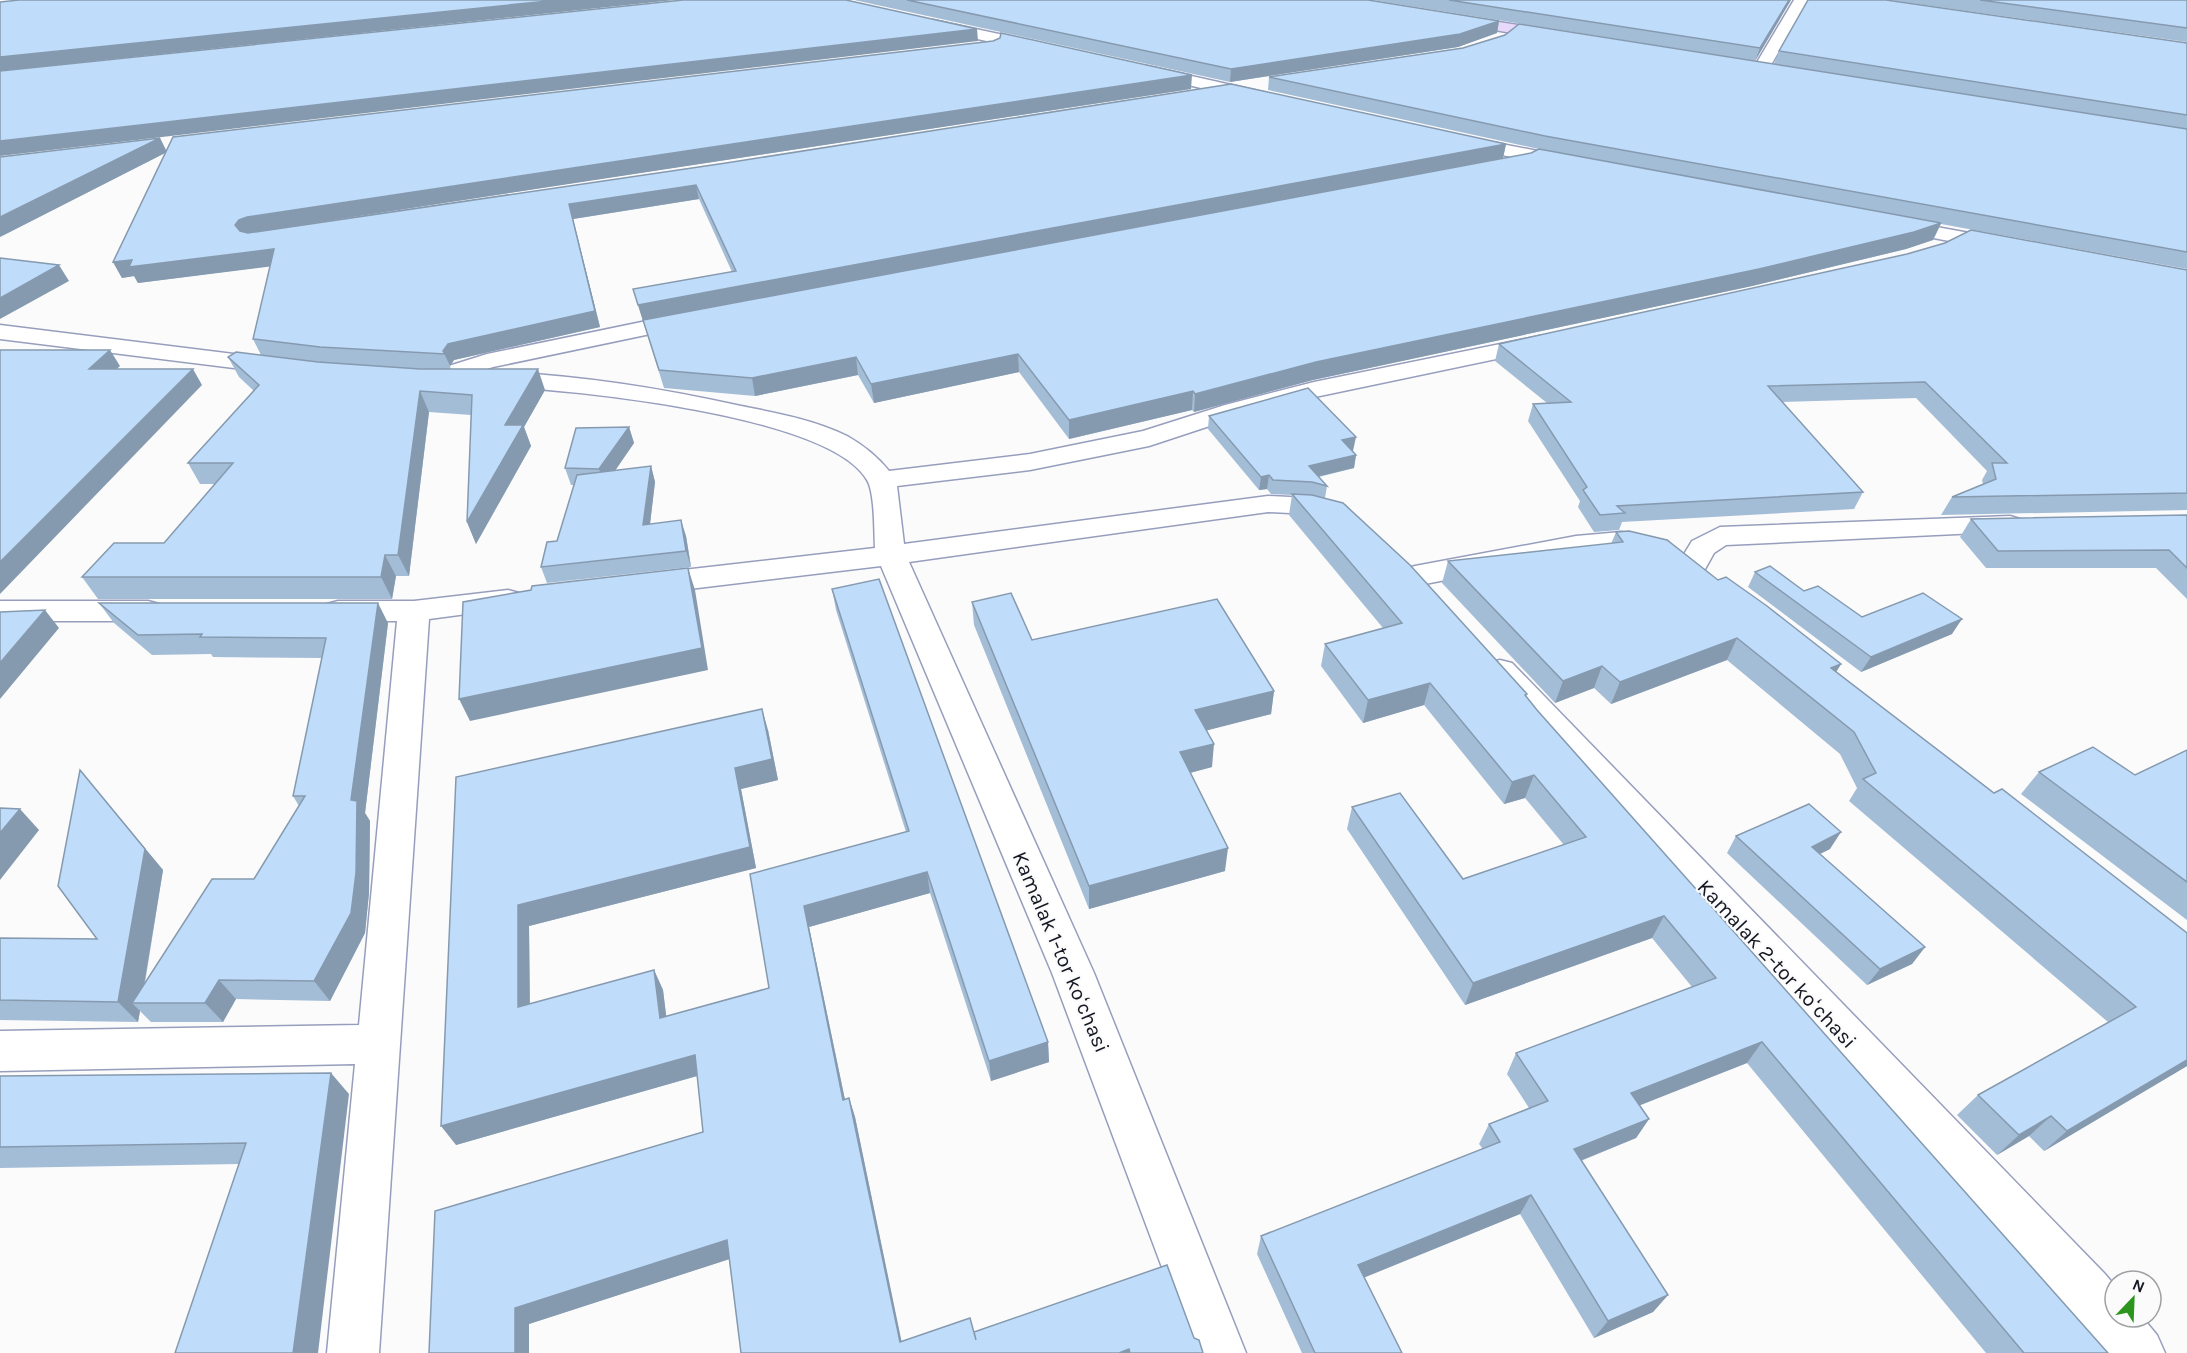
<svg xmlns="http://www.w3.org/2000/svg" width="2187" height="1353" viewBox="0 0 2187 1353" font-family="Karla,sans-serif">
<rect width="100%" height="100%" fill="#fbfbfb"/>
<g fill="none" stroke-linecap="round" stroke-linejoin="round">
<defs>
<g id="street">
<polygon points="1794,0 1808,0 1767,72 1755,72 1753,69"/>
<polygon points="933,20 1041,43 1049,48 1041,53 928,28 925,25"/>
<polygon points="1147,66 1267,93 1270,97 1261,102 1141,74 1139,71 1141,68"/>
<polygon points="1460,136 1569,157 1578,163 1569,169 1454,145 1451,141 1454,137"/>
<polygon points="1893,219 2002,239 2009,241 2013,245 2009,249 2002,251 1886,229 1883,225 1886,221"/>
<polygon points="690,312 698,314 702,319 698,324 493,367 429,387 420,385 417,380 420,375 487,354"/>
<polygon points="0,325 275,359 284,361 287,366 284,371 275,373 0,339"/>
<path d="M1540,336L1548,338L1552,343L1548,348L1315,397L1243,415L1149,446L1030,470L897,486L904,544L1268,496L1310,498L1345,506L1349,512L1345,518L1335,521L1310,514L1268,512L909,562L1094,973L1246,1353H1194L1052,973L881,566L648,594L637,591L633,584L637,577L648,574L875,548C874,531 875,493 867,480C829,414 571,390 497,386L488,384L485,379L488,374L497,372C580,375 660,388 741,406C776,413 815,420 847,436C863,445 878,457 889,471L1030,454L1143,431L1225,405L1314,382Z"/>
<polygon points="2010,516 2020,519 2024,525 2020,531 1726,545 1714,553 1704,571 1693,573 1682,571 1678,564 1692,541 1720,527"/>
<polygon points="1621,532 1667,541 1672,547 1667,553 1657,556 1621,550 1576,554 1415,586 1404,583 1400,576 1404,569 1415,566 1576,536"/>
<polygon points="508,590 519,593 523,600 519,607 429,619 379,1353 327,1353 355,1064 0,1071 0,1031 359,1025 397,621 338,621 327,618 322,611 327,604 338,601 414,601"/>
<polygon points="0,601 148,601 159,604 164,611 159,618 148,621 0,621"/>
<polygon points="1500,660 1512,663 2105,1274 2115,1286 2115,1317 2142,1317 2157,1335 2165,1353 2105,1353 2069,1310 1488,679 1484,671 1488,663"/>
</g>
<polygon id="secondary" points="1454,15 1557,31 1565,36 1557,41 1449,22 1447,19 1449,16"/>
</defs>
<use href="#street" stroke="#979ebd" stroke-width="3"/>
<use href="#secondary" stroke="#979ebd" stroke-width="3"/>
<use href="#street" fill="#fff" fill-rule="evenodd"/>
<use href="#secondary" fill="#e8d9fa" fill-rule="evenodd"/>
</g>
<g fill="#a4bdd7">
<polygon points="854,0 1368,0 1499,21 1497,33 1458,47 1230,82"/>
<polygon points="1372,0 1791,0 1755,61"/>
<polygon points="1889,0 2187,0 2187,42"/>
<polygon points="2187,43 2187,269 1941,224 1933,240 1906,249 1752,286 1313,380 1194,412 1192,410 1069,439 1019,372 874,403 858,375 755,396 664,388 633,289 732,272 699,199 573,219 600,327 454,360 450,366 451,369 545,390 524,427 531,446 476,544 467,522 471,415 429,412 409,576 396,576 392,599 98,599 82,577 164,543 215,484 200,484 188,463 254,391 239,377 228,357 261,355 253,339 270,266 138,283 134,276 122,278 113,262 165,153 0,237 160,138 166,151 1191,89 253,232 726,163 1506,144 1503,158 1129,229 1531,153 1539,149 1268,90 1269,77 1774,64 1779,51"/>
<polygon points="2187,270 2187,510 1941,515 1952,497 1983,484 1982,480 1987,471 1916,398 1782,402 1863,492 1854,509 1622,522 1619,530 1594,532 1578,507 1580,501 1528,421 1533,404 1547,403 1495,361 1499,344"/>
<polygon points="1209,416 1353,451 1356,455 1354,468 1319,477 1327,486 1325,498 1527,694 1526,697 1537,710 2108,1353 1986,1353 1747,1063 1639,1105 1649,1119 1636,1138 1581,1161 1668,1295 1653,1312 1594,1338 1520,1214 1364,1277 1402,1353 1302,1353 1257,1254 1261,1236 1483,1149 1479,1144 1489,1124 1529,1108 1507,1074 1516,1053 1692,987 1652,938 1465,1005 1347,829 1352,807 1463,879 1564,845 1525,798 1504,804 1424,705 1363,723 1321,666 1325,644 1383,628 1289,515 1292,495 1271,494 1267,489 1259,490 1208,429"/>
<polygon points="629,427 634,443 615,471 651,466 655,482 650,524 686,536 691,567 547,583 541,567 557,541 575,485 571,485 565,468"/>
<polygon points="2187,515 2187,599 2156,568 1986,568 1960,537 1971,519"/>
<polygon points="1616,532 1718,580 1841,664 1836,671 1994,793 2187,1066 2044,1151 2029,1136 1997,1155 1957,1115 1978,1095 2108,1022 1849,801 1857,788 1840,754 1727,660 1611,704 1594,688 1555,703 1442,583 1448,561 1611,544"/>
<polygon points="1755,572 1804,591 1862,617 1952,634 1861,672 1748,587"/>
<polygon points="832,589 1048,1042 1049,1062 991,1081 930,893 809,927 845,1100 849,1098 855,1117 901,1341 975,1336 1194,1338 1203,1353 741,1353 729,1259 529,1324 429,1353 703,1132 697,1076 456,1145 456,777 768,730 778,780 741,789 756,868 529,926 530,1004 654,970 663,990 666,1016 769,988 750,874 906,832 836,610"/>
<polygon points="972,602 1032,640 1274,691 1271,714 1207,730 1212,767 1190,773 1225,871 1089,909 974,625"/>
<polygon points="99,603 388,623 365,813 370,821 369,893 365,933 330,1001 236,999 223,1022 151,1022 140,1011 138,1022 0,1020 0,938 97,939 80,770 163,870 145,983 254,879 299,806 293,796 322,658 213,657 211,654 152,655 114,623"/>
<polygon points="2187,750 2187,920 2021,794 2039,772 2135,775"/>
<polygon points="1736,836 1830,849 1820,854 1925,947 1912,964 1867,985 1727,853"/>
<polygon points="0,1076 349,1094 239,1164 0,1168"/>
</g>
<g fill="#869aaf">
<polygon points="558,0 675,0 0,71 0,57"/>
<polygon points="1789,0 1791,0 1755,61 1760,48"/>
<polygon points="1499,21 1497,33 1458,47 1230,82 1231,69"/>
<polygon points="977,29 978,41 0,156 0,141"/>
<polygon points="1192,75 1191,89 255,232 243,240 235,225 239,220 247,217"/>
<polygon points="160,138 167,152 0,237 0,217"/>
<polygon points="1506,144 1503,158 643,321 638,305"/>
<polygon points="696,185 699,199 573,219 600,327 454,360 450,366 443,351 448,344 569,204"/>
<polygon points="1941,223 1933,240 1906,249 1752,286 1313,380 1194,412 1195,394 1316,362"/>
<polygon points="274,249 282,265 138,283 134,276 122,278 113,262 132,260"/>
<polygon points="59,265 69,281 0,319 0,298"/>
<polygon points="110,350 120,366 99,386 89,369"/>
<polygon points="1018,354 1019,372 874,403 871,384"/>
<polygon points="856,357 858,375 755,396 752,378"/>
<polygon points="193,369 202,385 0,594 0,562"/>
<polygon points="538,369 545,390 524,427 531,446 476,544 467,522 505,425"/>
<polygon points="420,391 429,412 409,576 398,555"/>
<polygon points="1193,391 1192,410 1069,439 1069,420"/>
<polygon points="629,427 634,443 605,485 599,469"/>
<polygon points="1356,437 1353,451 1340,454 1342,440"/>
<polygon points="1356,455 1354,468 1307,479 1309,466"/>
<polygon points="651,466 655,482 648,541 643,525"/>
<polygon points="1269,475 1267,489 1259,490 1261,477"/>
<polygon points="681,520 686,536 691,567 686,551"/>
<polygon points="385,555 396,576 392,599 381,577"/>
<polygon points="688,568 695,590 708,670 470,721 459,699"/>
<polygon points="378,603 388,623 365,813 370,821 369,893 365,933 330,1001 314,981 351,800"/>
<polygon points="45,610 59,628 0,699 0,663"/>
<polygon points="1962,619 1952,634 1861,672 1871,657"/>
<polygon points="1737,638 1727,660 1611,704 1620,682"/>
<polygon points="1841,664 1828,686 1831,668"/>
<polygon points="1602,666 1594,688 1555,703 1563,681"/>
<polygon points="1430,683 1424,705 1363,723 1368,700"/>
<polygon points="1274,691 1271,714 1193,734 1195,710"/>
<polygon points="762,709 768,730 778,780 741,789 756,868 529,926 530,1027 518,1007 518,905 735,768"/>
<polygon points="1214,744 1212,767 1178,776 1180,752"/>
<polygon points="80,770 163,870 141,1003 132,1003 140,1011 138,1022 118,1002"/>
<polygon points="1534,775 1525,798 1504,804 1512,782"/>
<polygon points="20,809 39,830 0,880 0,833"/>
<polygon points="1841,832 1830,849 1801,863 1812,847"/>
<polygon points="1228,848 1225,871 1089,909 1089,886"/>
<polygon points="927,872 930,893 809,927 849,1119 843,1100 804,906"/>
<polygon points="1664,916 1652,938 1465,1005 1473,983"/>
<polygon points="1925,947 1912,964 1867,985 1880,969"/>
<polygon points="654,970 663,990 669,1038 660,1018"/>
<polygon points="219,980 236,999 223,1022 205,1003"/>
<polygon points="1048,1042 1049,1062 991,1081 989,1061"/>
<polygon points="1762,1042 1747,1063 1618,1114 1631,1093"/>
<polygon points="695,1055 704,1074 456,1145 441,1126"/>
<polygon points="2187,1060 2187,1066 2044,1151 2067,1131"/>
<polygon points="331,1073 349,1094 318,1353 293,1353"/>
<polygon points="849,1098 855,1117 904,1353 900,1342"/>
<polygon points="2051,1116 2029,1136 1997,1155 2019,1135"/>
<polygon points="1649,1119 1636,1138 1562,1168 1574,1149"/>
<polygon points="1531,1195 1520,1214 1351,1283 1358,1265"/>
<polygon points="727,1240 736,1257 529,1324 529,1353 515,1353 515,1308"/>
<polygon points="1668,1295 1653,1312 1594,1338 1608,1321"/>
<polygon points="1129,1349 1129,1353 1119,1353"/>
</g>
<g fill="#bfdcfa" stroke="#869aaf" stroke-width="1.5">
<polygon points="19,0 558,0 0,57 0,2"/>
<polygon points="683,0 846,0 977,29 0,141 0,71"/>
<polygon points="907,0 1368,0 1499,21 1460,34 1231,69"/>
<polygon points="1449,0 1789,0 1760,48"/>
<polygon points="1808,0 1886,0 2187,43 2187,115 1779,51"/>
<polygon points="1980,0 2187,0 2187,28"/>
<polygon points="1519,24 2187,129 2187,252 1545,136 1269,77 1463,48 1505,35"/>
<polygon points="1001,33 1192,75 247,217 239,220 235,225 240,231 248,233 726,163 1231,84 1506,144 638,305 633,289 736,271 696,185 569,204 595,311 448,344 443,351 445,354 320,347 253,339 274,249 129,267 132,260 113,262 173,137 993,41 1000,38"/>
<polygon points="160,138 0,217 0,157"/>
<polygon points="1539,149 1941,223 1914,232 1759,269 1316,362 1195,394 1193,391 1069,420 1018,354 871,384 856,357 752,378 659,370 643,320 1531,153"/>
<polygon points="1971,230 2187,270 2187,493 1952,497 1996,479 1992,463 2007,463 1925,382 1768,386 1863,492 1617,506 1625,513 1600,515 1583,490 1587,487 1533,404 1571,402 1499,344 1907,254 1945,243"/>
<polygon points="0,258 59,265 0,298"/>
<polygon points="0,350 110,350 89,369 193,369 0,562"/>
<polygon points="236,352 318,362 420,369 538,369 505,425 523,425 467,522 472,395 420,391 398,555 385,555 381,577 82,577 114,543 164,543 233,463 188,463 259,385 228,357"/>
<polygon points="1308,388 1356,437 1342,440 1356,455 1309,466 1327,486 1312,482 1273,480 1269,475 1261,477 1209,416"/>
<polygon points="629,427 599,469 565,468 576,428"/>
<polygon points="651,466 643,525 681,520 686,551 541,567 547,542 557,541 577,475"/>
<polygon points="1292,494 1312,495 1343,503 1410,565 1527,694 1525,695 1537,710 2108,1353 2024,1353 1762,1042 1631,1093 1649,1119 1574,1149 1668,1295 1608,1321 1531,1195 1358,1265 1402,1353 1315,1353 1261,1236 1500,1142 1489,1124 1548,1101 1516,1053 1716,978 1664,916 1473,983 1352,807 1400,793 1463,879 1586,837 1534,775 1512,782 1430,683 1368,700 1325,644 1402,623"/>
<polygon points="2187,515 2187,568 2169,550 1998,551 1971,519"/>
<polygon points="1629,531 1667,540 1718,580 1726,577 1767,606 1841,664 1831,668 1994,793 2002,789 2187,933 2187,1060 2067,1131 2051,1116 2019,1135 1978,1095 2136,1007 1863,779 1876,773 1854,732 1737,638 1620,682 1602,666 1563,681 1448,561 1623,542 1616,532"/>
<polygon points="1770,566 1804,591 1818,586 1862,617 1923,593 1962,619 1871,657 1755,572"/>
<polygon points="688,568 702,648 459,699 463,602 531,590 532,586"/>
<polygon points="879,579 1048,1042 989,1061 927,872 804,906 843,1100 849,1098 900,1342 970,1318 976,1340 974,1332 1167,1265 1194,1338 1199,1340 1203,1353 1130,1353 1129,1349 1119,1353 741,1353 727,1240 515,1308 515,1353 429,1353 435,1211 703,1132 695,1055 441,1126 456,777 762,709 772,759 735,768 750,847 518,905 518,1007 654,970 660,1018 769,988 750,874 909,831 832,589"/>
<polygon points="1011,593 1032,640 1217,599 1274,691 1195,710 1214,744 1180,752 1228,848 1089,886 972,602"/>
<polygon points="99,603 378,603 351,800 357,801 356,873 351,913 314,981 219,980 205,1003 132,1003 212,879 254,879 305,796 293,796 326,638 200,637 202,634 138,635"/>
<polygon points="45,610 0,663 0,612"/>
<polygon points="2093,747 2135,775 2187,750 2187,882 2039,772"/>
<polygon points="80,770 145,849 118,1002 0,1000 0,938 97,939 58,886"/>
<polygon points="1809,804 1841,832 1812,847 1925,947 1880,969 1736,836"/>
<polygon points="0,808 20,809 0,833"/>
<polygon points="331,1073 293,1353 175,1353 246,1143 0,1147 0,1076"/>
</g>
<g text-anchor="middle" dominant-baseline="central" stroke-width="4.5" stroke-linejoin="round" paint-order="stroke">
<g font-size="21" fill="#151722" stroke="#fbfbfb">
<text transform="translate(1061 952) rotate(67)">Kamalak 1-tor koʻchasi</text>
<text transform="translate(1777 964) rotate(47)">Kamalak 2-tor koʻchasi</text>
</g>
</g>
<g transform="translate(2133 1299) rotate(23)"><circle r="28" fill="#fbfbfb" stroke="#9fa0a4" stroke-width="1.5"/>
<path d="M0-4.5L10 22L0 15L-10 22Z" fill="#2c951d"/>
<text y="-9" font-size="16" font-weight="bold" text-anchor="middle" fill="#151722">N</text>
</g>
</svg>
